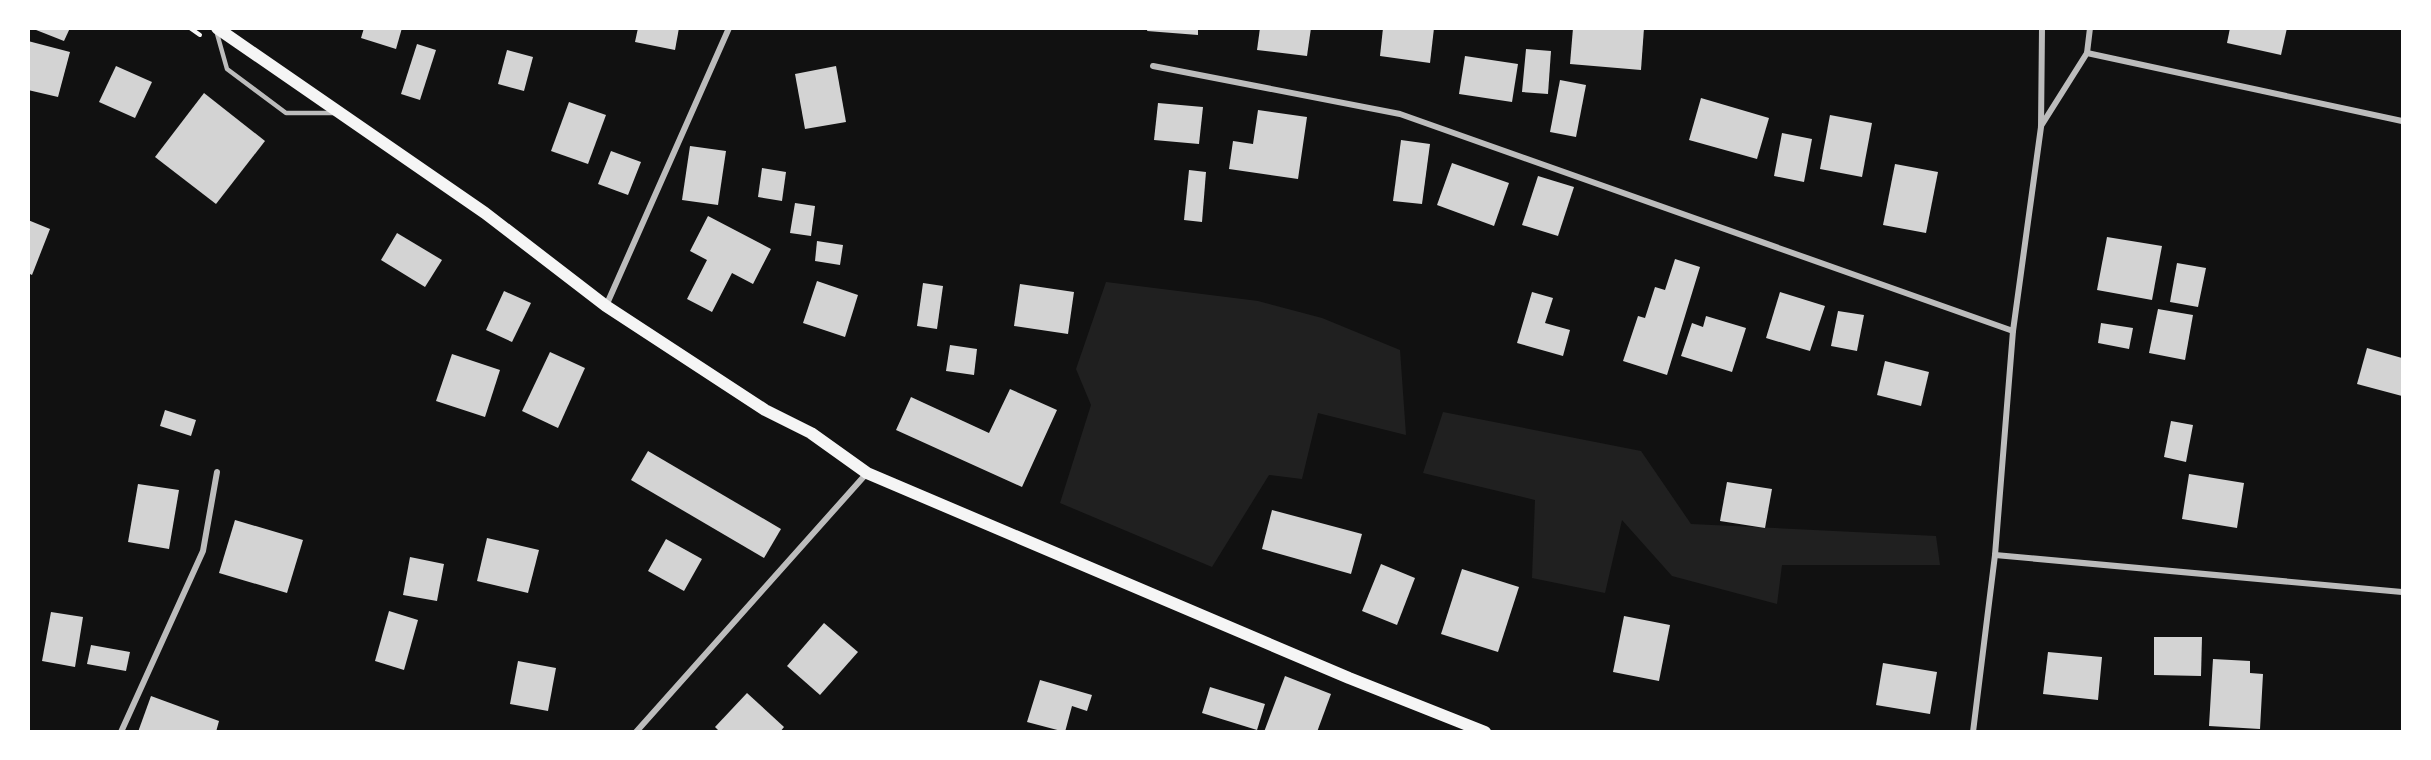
<svg xmlns="http://www.w3.org/2000/svg" width="2431" height="760" viewBox="0 0 2431 760" font-family="'Exo 2',sans-serif">
<rect width="100%" height="100%" fill="#111"/>
<g fill="#202020">
<polygon points="1106,282 1258,301 1322,318 1400,350 1406,435 1318,413 1302,479 1269,475 1212,567 1060,503 1091,405 1076,369"/>
<polygon points="1443,412 1641,451 1691,524 1936,536 1940,565 1782,565 1777,604 1672,576 1622,520 1605,593 1532,578 1535,500 1423,473"/>
</g>
<g fill="#d3d3d3">
<polygon points="31,28 70,28 64,41"/>
<polygon points="364,28 402,28 396,49 361,38"/>
<polygon points="638,28 679,28 675,50 635,42"/>
<polygon points="1148,28 1198,28 1198,35 1147,31"/>
<polygon points="1260,28 1311,28 1307,56 1257,50"/>
<polygon points="1383,28 1434,28 1430,63 1380,56"/>
<polygon points="1573,28 1644,28 1641,70 1570,64"/>
<polygon points="2230,28 2287,28 2281,55 2227,43"/>
<polygon points="28,41 70,52 58,97 28,90"/>
<polygon points="417,44 436,50 420,100 401,94"/>
<polygon points="1526,49 1551,51 1548,94 1522,92"/>
<polygon points="507,50 533,57 524,91 498,84"/>
<polygon points="1465,56 1518,64 1512,102 1459,94"/>
<polygon points="116,66 152,82 135,118 99,102"/>
<polygon points="836,66 846,122 805,129 795,74"/>
<polygon points="1560,80 1586,85 1576,137 1550,132"/>
<polygon points="204,93 265,141 216,204 155,157"/>
<polygon points="1701,98 1769,118 1757,159 1689,140"/>
<polygon points="569,102 606,115 588,164 551,151"/>
<polygon points="1158,103 1203,107 1199,144 1154,140"/>
<polygon points="1258,110 1307,117 1298,179 1229,169 1233,141 1253,144"/>
<polygon points="1830,115 1872,123 1862,177 1820,169"/>
<polygon points="1782,133 1812,139 1804,182 1774,176"/>
<polygon points="1401,140 1430,144 1422,204 1393,201"/>
<polygon points="690,146 726,151 718,205 682,200"/>
<polygon points="611,151 641,162 628,195 598,184"/>
<polygon points="1452,163 1509,183 1494,226 1437,205"/>
<polygon points="1895,164 1938,172 1926,233 1883,225"/>
<polygon points="762,168 786,172 782,201 758,197"/>
<polygon points="1189,170 1206,172 1202,222 1184,220"/>
<polygon points="1538,176 1574,187 1558,236 1522,225"/>
<polygon points="795,203 815,206 811,236 790,233"/>
<polygon points="708,216 771,249 753,284 732,273 712,312 687,299 707,260 690,251"/>
<polygon points="28,220 50,229 32,275 28,273"/>
<polygon points="397,233 442,260 425,287 381,260"/>
<polygon points="2107,237 2162,246 2152,300 2097,290"/>
<polygon points="817,241 843,245 840,265 815,261"/>
<polygon points="1675,259 1700,267 1667,375 1623,361 1638,316 1645,318 1655,287 1665,290"/>
<polygon points="2177,263 2206,268 2198,307 2170,302"/>
<polygon points="817,281 858,295 845,337 803,323"/>
<polygon points="923,283 943,286 937,329 917,326"/>
<polygon points="1020,284 1074,292 1068,334 1014,326"/>
<polygon points="504,291 531,303 512,342 486,330"/>
<polygon points="1532,292 1553,298 1545,323 1570,330 1563,356 1517,343"/>
<polygon points="1780,292 1825,306 1810,351 1766,338"/>
<polygon points="2158,309 2193,315 2185,360 2149,353"/>
<polygon points="1838,311 1864,315 1857,351 1831,346"/>
<polygon points="1706,316 1746,328 1732,372 1681,356 1692,323 1703,327"/>
<polygon points="2101,323 2133,328 2129,349 2098,343"/>
<polygon points="950,345 977,349 974,375 946,371"/>
<polygon points="2367,348 2402,358 2402,396 2357,384"/>
<polygon points="550,352 585,368 558,428 522,411"/>
<polygon points="452,354 500,370 485,417 436,401"/>
<polygon points="1885,361 1929,372 1921,406 1877,395"/>
<polygon points="1010,389 1057,410 1022,487 896,430 911,397 989,433"/>
<polygon points="165,410 196,420 191,436 160,426"/>
<polygon points="2171,421 2193,425 2186,462 2164,457"/>
<polygon points="648,451 781,529 764,558 631,480"/>
<polygon points="2189,474 2244,483 2237,528 2182,519"/>
<polygon points="1727,482 1772,489 1765,528 1720,521"/>
<polygon points="138,484 179,490 169,549 128,542"/>
<polygon points="1272,510 1362,534 1351,574 1262,549"/>
<polygon points="235,520 303,540 287,593 219,573"/>
<polygon points="487,538 539,550 528,593 477,581"/>
<polygon points="666,539 702,559 684,591 648,571"/>
<polygon points="410,557 444,564 437,601 403,595"/>
<polygon points="1381,564 1415,578 1397,625 1362,611"/>
<polygon points="1462,569 1519,587 1498,652 1441,634"/>
<polygon points="389,611 418,620 404,670 375,661"/>
<polygon points="51,612 83,617 75,667 42,661"/>
<polygon points="1624,616 1670,625 1659,681 1613,672"/>
<polygon points="824,623 858,652 820,695 787,666"/>
<polygon points="2154,637 2202,637 2201,676 2154,675"/>
<polygon points="91,645 130,652 126,671 87,664"/>
<polygon points="2048,652 2102,657 2098,700 2043,694"/>
<polygon points="2213,659 2250,661 2250,673 2263,674 2260,729 2209,726"/>
<polygon points="518,661 556,668 548,711 510,704"/>
<polygon points="1883,663 1937,672 1930,714 1876,705"/>
<polygon points="1285,676 1331,694 1317,732 1264,732"/>
<polygon points="1040,680 1092,695 1087,711 1072,706 1065,732 1027,722"/>
<polygon points="1210,687 1265,704 1257,730 1202,713"/>
<polygon points="747,693 784,727 780,732 720,732 715,727"/>
<polygon points="151,696 219,721 216,732 138,732"/>
</g>
<g fill="none" stroke-linecap="round" stroke-linejoin="round">
<polyline stroke="#f5f5f5" stroke-width="4" points="190,28 200,35"/>
<polyline stroke="#bcbcbc" stroke-width="4.5" points="216,30 227,69 286,113 334,113"/>
<g stroke="#bcbcbc" stroke-width="6">
<polyline points="2087,53 2090,28"/>
<polyline points="1153,66 1400,114 2013,331"/>
<polyline points="2041,126 2087,53 2402,121"/>
<polyline points="606,306 729,28"/>
<polyline points="1995,555 2402,592"/>
<polyline points="121,732 203,551 217,472"/>
<polyline points="636,732 867,473"/>
<polyline points="1973,732 1995,555 2013,331 2041,127 2042,28"/>
</g>
<polyline stroke="#f5f5f5" stroke-width="12" points="217,28 485,213 606,306 765,410 811,433 867,473 1349,678 1485,732"/>
</g>
<rect width="2431" height="760" fill="none" stroke="#ffffff" stroke-width="60"/>
</svg>
